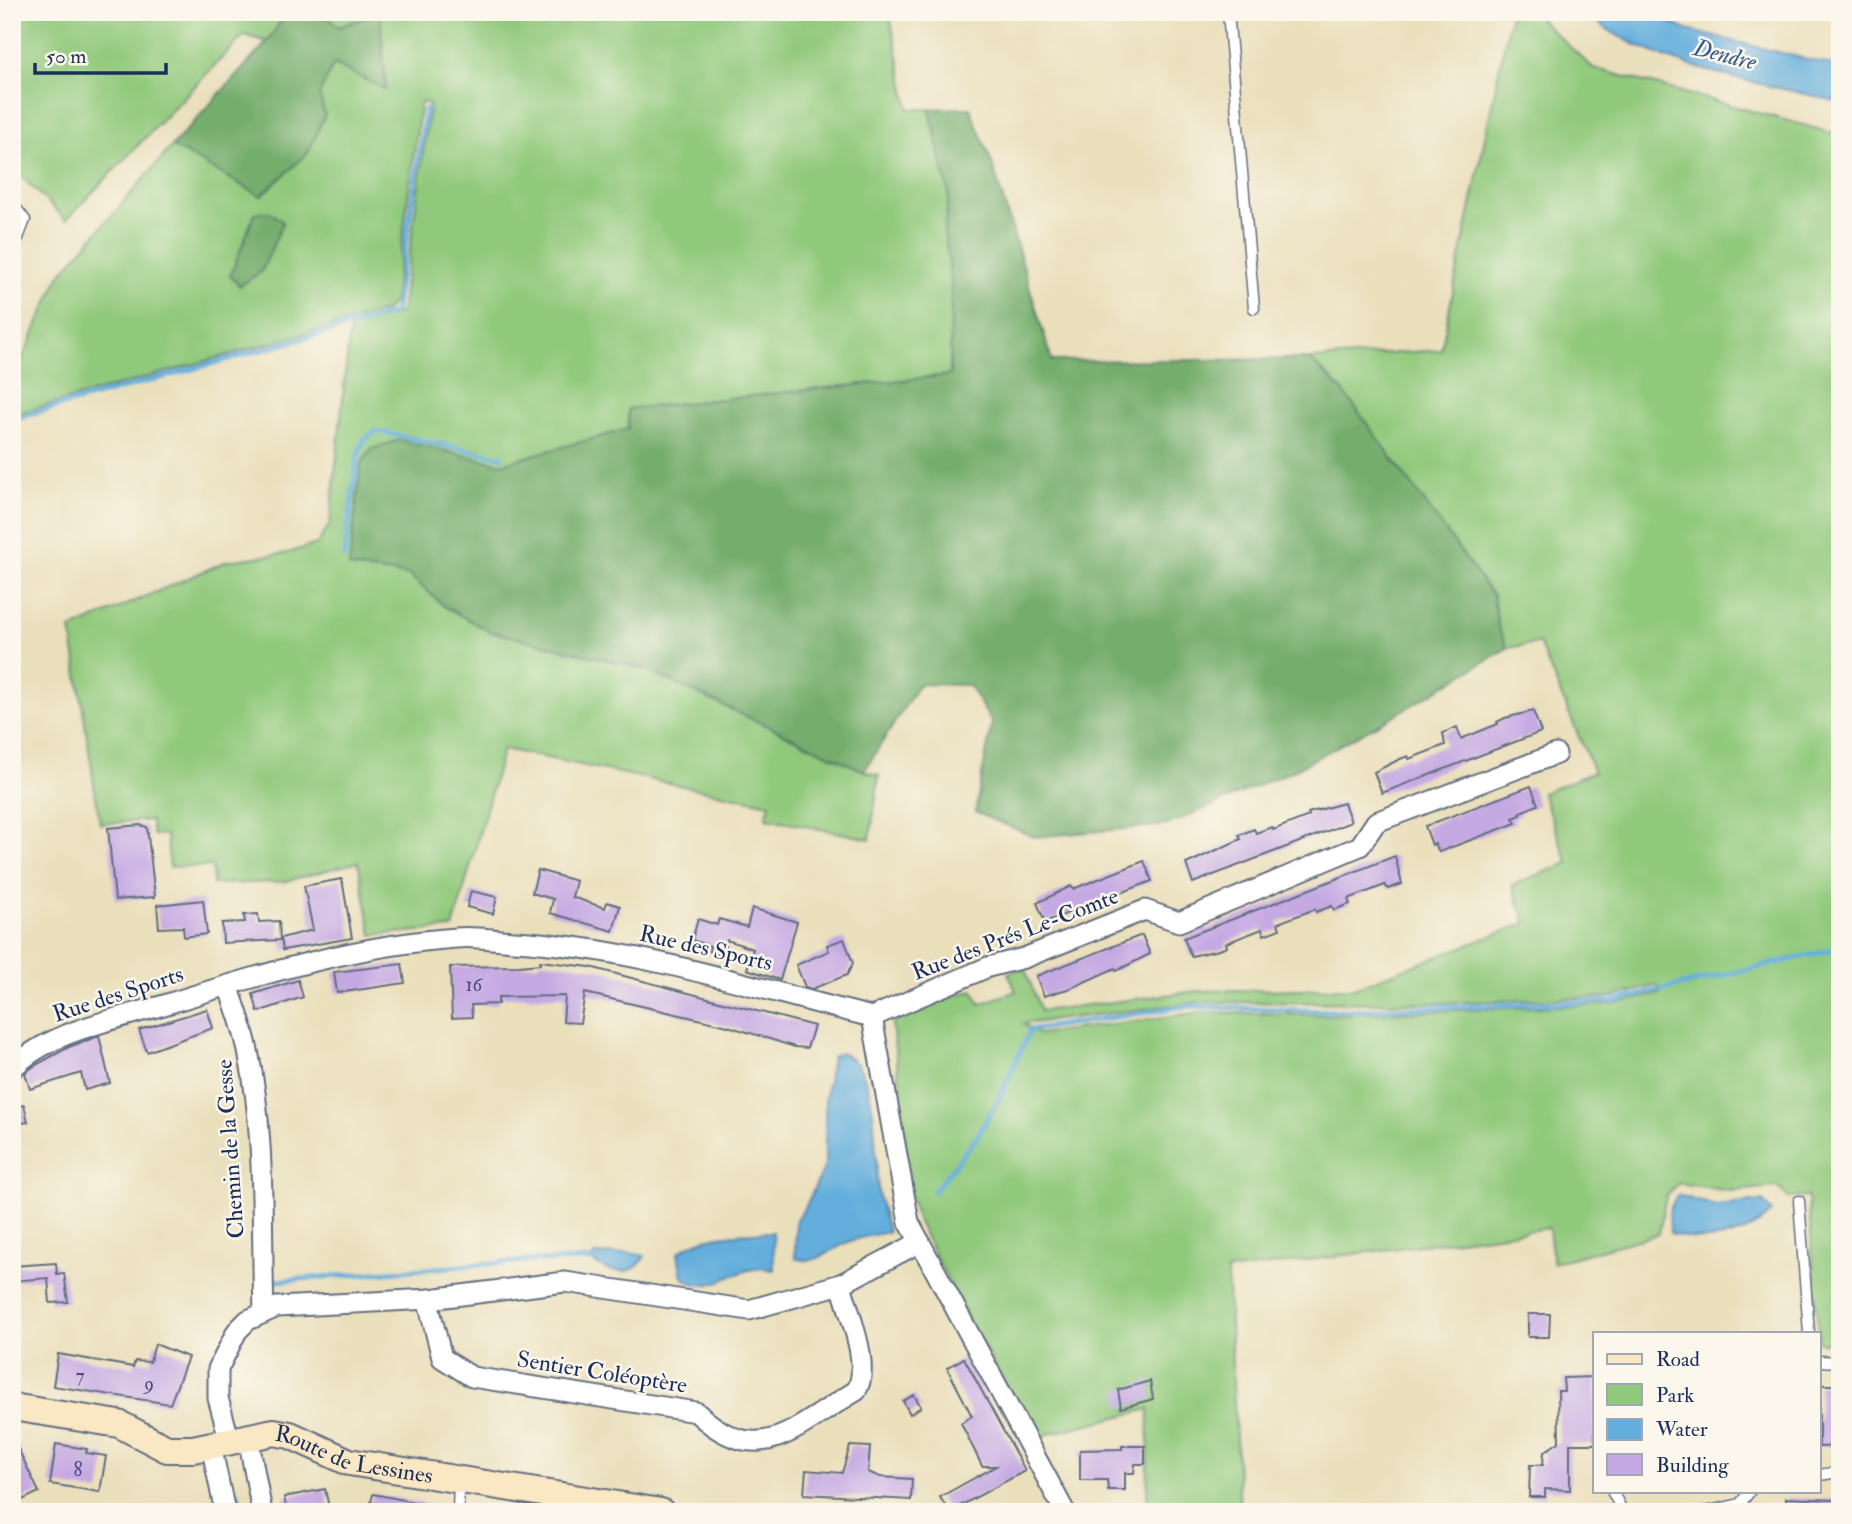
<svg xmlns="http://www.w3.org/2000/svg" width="1852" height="1524" viewBox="0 0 1852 1524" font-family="'IM FELL Double Pica',serif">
<rect width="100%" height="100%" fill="#fbf7ec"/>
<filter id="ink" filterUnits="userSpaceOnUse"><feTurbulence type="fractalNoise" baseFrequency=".0143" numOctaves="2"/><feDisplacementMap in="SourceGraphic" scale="14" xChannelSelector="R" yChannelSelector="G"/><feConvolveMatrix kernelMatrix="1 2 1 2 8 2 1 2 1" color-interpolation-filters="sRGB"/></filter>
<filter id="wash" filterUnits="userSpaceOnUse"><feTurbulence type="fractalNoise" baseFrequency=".00686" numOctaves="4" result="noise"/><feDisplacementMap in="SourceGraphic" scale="28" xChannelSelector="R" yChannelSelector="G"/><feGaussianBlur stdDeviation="1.57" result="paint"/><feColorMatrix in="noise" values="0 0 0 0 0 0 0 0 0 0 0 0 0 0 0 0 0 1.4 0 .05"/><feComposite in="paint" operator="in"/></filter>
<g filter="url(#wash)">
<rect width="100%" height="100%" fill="#eadfbb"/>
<g fill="#91c97c" stroke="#567c6d" stroke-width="2" fill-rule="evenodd">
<polygon points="12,12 287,12 267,42 244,35 66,220 12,167"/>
<polygon points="323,12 889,12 909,109 930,109 949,194 945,231 951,279 951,375 629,409 628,429 501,464 399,440 372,449 361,465 349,567 409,575 444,606 489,631 645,669 864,771 879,775 870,839 766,818 770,804 503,749 453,928 372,935 358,862 283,882 213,884 212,866 170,867 166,835 153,835 151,820 100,824 71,629 227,561 287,553 317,544 330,524 350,327 401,313 430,104 421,102 394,301 386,311 12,415 12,382 60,275 172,146 261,196 334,64 385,89 380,13 339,27"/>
<path d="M1511,12H1532L1593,68L1840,135V1344L1819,1342L1808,1197L1789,1198L1777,1187L1730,1191L1679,1183L1666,1196L1659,1234L1553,1263L1549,1228L1227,1271L1240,1512H1147L1149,1409L1036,1437L969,1321L918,1222L910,1196L904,1120L892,1025L907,1011L973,990L980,1004L1016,991L1008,973L1024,967L1041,1011L1198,991L1354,988L1526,923L1512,885L1568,863L1542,793L1594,772L1539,643L1507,648L1498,626L1493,596L1343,391L1310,359L1441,350ZM1658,985L1660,994L1613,1004L1327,1015L1202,1012L1039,1034L1023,1024L1200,1002L1436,1003L1610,997Z"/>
</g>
<g fill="#74ad6c" stroke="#486e65" stroke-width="2">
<polygon points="287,12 323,12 339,27 380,12 386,90 334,64 319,94 325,115 308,153 261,196 172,146 267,42"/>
<polygon points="970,108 991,160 1052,361 1310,359 1343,391 1493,596 1498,626 1507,648 1397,714 1294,770 1167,825 1034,837 975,812 992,723 969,685 919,684 864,771 645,669 489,631 444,606 409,575 349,567 361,464 372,449 399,440 501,464 628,429 628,409 950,375 951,279 944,231 949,194 930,109"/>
<polygon points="270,212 283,222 262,271 240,286 230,276 255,213"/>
</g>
<g fill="#63aedc" stroke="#3f6e9d" stroke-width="2">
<path d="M1585,12H1648L1687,30L1840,67V102C1763,83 1643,66 1585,12Z"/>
<path d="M841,1053C881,1065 874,1156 878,1190C879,1204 885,1218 888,1232C875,1235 860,1237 848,1242C829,1250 817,1266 795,1258L796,1219L805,1208L825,1166V1099L832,1057Z"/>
<path d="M1677,1195L1716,1206L1763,1201L1772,1212C1747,1239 1703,1245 1670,1233L1669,1211Z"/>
<path d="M773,1232L774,1270C736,1260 713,1301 682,1277L678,1253C701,1232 744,1234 773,1232Z"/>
<path d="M630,1253L645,1256C634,1278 608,1274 591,1260L594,1255Z"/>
</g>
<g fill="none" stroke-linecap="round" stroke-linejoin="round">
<g stroke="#63aedc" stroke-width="5">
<polyline points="12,419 395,313 426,109"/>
<polyline points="344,557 358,455 364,440 376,431 502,457"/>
<polyline points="934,1191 977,1137 1002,1093 1030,1030 1187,1006 1325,1011 1613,1001 1840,948"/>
<polyline points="275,1281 524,1261 591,1260"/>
<polyline points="238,1493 242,1512"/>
</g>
</g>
<g id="blocks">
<g fill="#c5a9e3">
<polygon points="1533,711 1541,732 1382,793 1374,772 1400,759 1408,756 1409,759 1445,745 1443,733 1457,727 1461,739 1498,724 1497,722 1505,718"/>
<polygon points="1531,786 1538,805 1520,812 1521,815 1513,818 1516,823 1439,852 1435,844 1432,845 1425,826"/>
<polygon points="1344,803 1351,822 1193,883 1186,864 1241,839 1239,835 1254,829 1256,833 1272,827 1273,830 1309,816 1308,813"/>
<polygon points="140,825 147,827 155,897 115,900 108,828"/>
<polygon points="1395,856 1402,884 1388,889 1385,885 1348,899 1350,904 1334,910 1332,906 1316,912 1315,909 1278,923 1280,929 1264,935 1262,929 1226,943 1227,947 1219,950 1191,956 1184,938"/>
<polygon points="1144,861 1152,881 1045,922 1037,903 1071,886 1073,889"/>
<polygon points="538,870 576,881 572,897 605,908 607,902 620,906 613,931 550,913 553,899 532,893"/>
<polygon points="342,879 352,938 283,950 281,938 313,930 304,886"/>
<polygon points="471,891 497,897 493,914 467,907"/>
<polygon points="203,900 207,934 184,937 183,927 159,928 157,905"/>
<polygon points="752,908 797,922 780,980 747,969 753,949 727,940 722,955 709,951 710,946 692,940 698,919 717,925 719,919 747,927"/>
<polygon points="258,914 259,922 279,921 280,940 223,943 222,923 245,922 244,915"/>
<polygon points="1142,935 1150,954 1116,971 1115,968 1071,988 1044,996 1036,976"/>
<polygon points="844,939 853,963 847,975 812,989 805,987 796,965 829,951 827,945"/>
<polygon points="540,961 590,967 814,1026 807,1048 795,1047 728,1026 585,993 580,1023 563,1022 565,996 498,997 498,1004 471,1005 472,1017 452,1018 450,967 519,966 540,964"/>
<polygon points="402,964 405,983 337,993 334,972"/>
<polygon points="298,980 303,997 258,1012 253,994"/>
<polygon points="207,1009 213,1028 147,1052 139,1030"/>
<polygon points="99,1036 110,1083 85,1090 81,1073 30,1089 25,1073 34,1066 69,1047"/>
<polygon points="24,1105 28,1122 12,1125 12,1108"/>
<polygon points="56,1263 57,1274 64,1273 68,1302 50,1303 48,1278 12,1281 12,1266"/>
<polygon points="1528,1314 1550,1314 1549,1337 1528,1337"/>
<polygon points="155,1344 188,1357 170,1404 53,1386 58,1354 133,1367 135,1361 150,1362"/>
<polygon points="964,1358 1025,1471 949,1512 940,1497 996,1466 982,1466 961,1423 972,1416 947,1368"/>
<polygon points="1595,1377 1595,1444 1570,1444 1570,1490 1545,1489 1545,1497 1529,1497 1530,1465 1543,1465 1544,1452 1559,1442 1558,1391 1564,1391 1563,1378"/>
<polygon points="1150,1381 1153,1399 1121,1408 1118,1390"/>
<polygon points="1819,1385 1840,1385 1840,1446 1819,1447"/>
<polygon points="914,1395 921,1407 910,1414 903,1401"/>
<polygon points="12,1436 39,1492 12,1505"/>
<polygon points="56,1444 87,1449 86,1453 106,1456 100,1492 50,1484"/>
<polygon points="850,1446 870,1447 868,1472 880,1477 912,1479 911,1500 804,1494 806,1470 842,1473"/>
<polygon points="1122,1446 1145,1446 1145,1464 1135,1464 1134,1473 1125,1473 1125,1490 1108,1490 1107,1480 1080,1480 1080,1450 1122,1449"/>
<polygon points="325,1489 330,1512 287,1512 284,1497"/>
<polygon points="373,1494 430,1505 429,1512 369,1512"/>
<polygon points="1786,1498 1836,1500 1836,1504 1829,1512 1786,1512"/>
</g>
</g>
</g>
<g filter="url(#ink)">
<use href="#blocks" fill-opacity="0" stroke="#636d7f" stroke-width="2"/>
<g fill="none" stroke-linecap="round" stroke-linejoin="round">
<defs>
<g id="service">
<polyline points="1228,12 1254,308"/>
<polyline points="12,203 25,220 18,238 12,243"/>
<polyline points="12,246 12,284"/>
<polyline points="1799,1201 1809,1333"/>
<polyline points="1819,1361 1840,1362"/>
<polyline points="1819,1475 1840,1472"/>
<polyline points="1612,1491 1623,1512"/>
<polyline points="458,1512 459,1481"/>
<polyline points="1705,1512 1740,1504 1750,1491"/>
<polyline points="1836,1512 1840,1510"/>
</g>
<g id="minor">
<path d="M228,985C235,1007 244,1029 248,1051C266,1136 261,1226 264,1312"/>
<polyline points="872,1017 988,967 1024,958 1145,910 1179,922 1360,846 1376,822 1556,754"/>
<path d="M12,1069C48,1031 118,1019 167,1004C262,974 356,945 456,938C475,936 495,940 514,941C637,948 753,988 872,1017L909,1222L1065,1512"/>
<path d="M430,1299L429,1306L442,1358L472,1377L696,1412C760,1472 794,1427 856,1391C872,1367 848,1312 841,1284"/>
<polyline points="248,1437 262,1512"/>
<polyline points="230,1442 218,1398 218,1369 237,1331 248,1320 277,1307 430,1299 565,1282 749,1310 841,1284 920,1242"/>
<polyline points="211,1445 225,1512"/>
</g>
<g id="secondary">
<path id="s1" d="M12,1407L119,1424L167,1449H193L274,1432L290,1435L349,1462L661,1512"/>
</g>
</defs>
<use href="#service" stroke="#636d7f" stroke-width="13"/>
<use href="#minor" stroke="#636d7f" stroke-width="23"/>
<use href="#secondary" stroke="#636d7f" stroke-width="30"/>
<use href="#service" stroke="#fff" stroke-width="10"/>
<use href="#minor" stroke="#fff" stroke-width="19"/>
<use href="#secondary" stroke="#fae7c3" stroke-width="26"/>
</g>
</g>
<g text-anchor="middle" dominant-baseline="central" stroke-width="5" stroke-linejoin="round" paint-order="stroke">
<g font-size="19" fill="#464e7f">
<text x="474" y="985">16</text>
<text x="80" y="1376">7</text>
<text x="149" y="1384">9</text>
<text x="78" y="1470">8</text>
</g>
<g font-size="23" fill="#1b2f5e" stroke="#fbf7ec">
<text transform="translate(1015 934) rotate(-21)">Rue des Prés Le-Comte</text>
<text transform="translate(706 948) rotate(13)">Rue des Sports</text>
<text transform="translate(118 994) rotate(-18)">Rue des Sports</text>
<text transform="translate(230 1149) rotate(-94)">Chemin de la Gesse</text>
<text transform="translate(602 1372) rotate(9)">Sentier Coléoptère</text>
<text stroke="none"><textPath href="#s1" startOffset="355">Route de Lessines</textPath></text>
</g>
<g font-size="24" font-style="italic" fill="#345b8a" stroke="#fbf7ec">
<text transform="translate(1725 55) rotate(14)">Dendre</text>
</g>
</g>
<rect width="1852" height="1524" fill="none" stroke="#fbf7ec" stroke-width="42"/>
<rect x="1593" y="1332" width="228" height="161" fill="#fbf7ec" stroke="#a1a7b3" stroke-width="2"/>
<rect x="1607" y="1354" width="35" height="10" fill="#fae7c3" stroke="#a1a7b3" stroke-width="2"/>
<text x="1656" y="1366" font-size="21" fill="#1b2f5e">Road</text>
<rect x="1607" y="1384" width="35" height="21" fill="#91c97c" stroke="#a1a7b3" stroke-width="2"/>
<text x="1656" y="1402" font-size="21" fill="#1b2f5e">Park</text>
<rect x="1607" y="1419" width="35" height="21" fill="#63aedc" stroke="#a1a7b3" stroke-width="2"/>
<text x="1656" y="1436" font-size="21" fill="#1b2f5e">Water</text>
<rect x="1607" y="1454" width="35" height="21" fill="#c5a9e3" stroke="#a1a7b3" stroke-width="2"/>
<text x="1656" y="1472" font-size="21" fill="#1b2f5e">Building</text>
<path d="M35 63v10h131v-10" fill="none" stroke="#1b2f5e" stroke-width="3.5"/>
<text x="46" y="63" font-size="21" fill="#1b2f5e" stroke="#fbf7ec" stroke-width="5" paint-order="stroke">50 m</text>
</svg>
